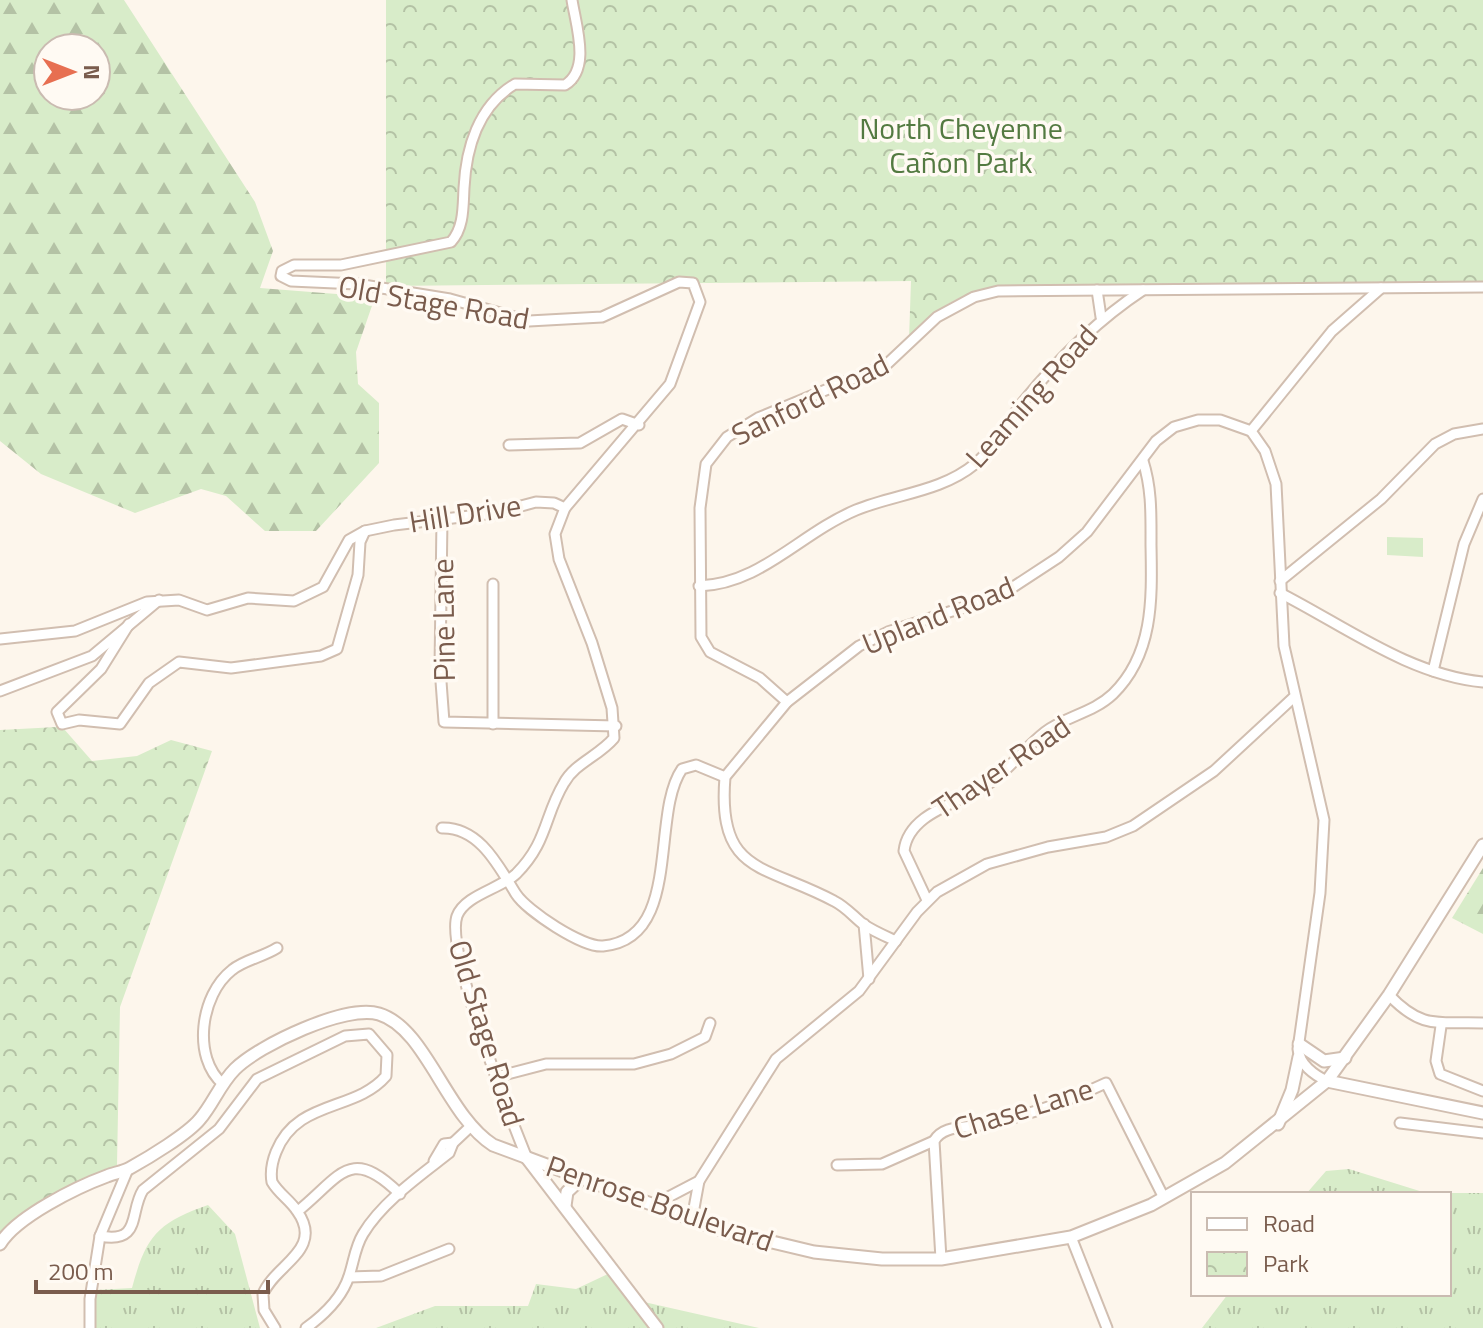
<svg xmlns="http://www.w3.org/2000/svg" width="1483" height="1328" viewBox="0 0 1483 1328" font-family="'Titillium Web',sans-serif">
<defs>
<pattern id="grass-tufts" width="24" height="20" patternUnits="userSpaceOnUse" patternTransform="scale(2)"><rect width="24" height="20" fill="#d8ecc9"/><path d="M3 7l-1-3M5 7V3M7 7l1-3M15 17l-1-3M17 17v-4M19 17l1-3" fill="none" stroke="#b4c2a5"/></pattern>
<pattern id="forest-firs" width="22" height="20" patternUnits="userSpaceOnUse" patternTransform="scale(2)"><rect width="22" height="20" fill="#d8ecc9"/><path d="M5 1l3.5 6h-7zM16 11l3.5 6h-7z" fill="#b4c2a5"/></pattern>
<pattern id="park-crowns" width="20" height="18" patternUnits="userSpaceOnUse" patternTransform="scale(2)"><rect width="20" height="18" fill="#d8ecc9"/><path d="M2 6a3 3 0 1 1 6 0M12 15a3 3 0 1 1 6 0" fill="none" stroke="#b4c2a5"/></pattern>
</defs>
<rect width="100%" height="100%" fill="#fdf6ec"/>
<g fill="url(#grass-tufts)">
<polygon points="1349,1169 1426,1193 1483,1193 1483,1328 1202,1328 1228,1294 1449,1294 1449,1194 1306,1194 1326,1171"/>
<path d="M208,1205L235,1234L260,1328H95L96,1290L132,1288C146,1236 157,1223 208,1205Z"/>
<polygon points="610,1273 644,1302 759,1328 376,1328 435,1306 528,1306 536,1284 576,1289"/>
</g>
<g fill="url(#forest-firs)" fill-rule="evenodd">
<path d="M0,0H124L255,202L273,251L260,288L375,297L356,352L358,384L379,403V463L316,531H265L226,496L201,489L135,513L41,474L0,441ZM48,48H96V96H48Z"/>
<polygon points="1483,868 1483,934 1452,918"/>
</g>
<g fill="url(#park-crowns)">
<path d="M386,0H1483V282L1002,285C962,292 934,308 909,339L911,281L386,286Z"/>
<polygon points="57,727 64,729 92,761 137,756 171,740 212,751 120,1007 117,1165 13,1220 0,1234 0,730"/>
</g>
<polygon fill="#d8ecc9" points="1387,537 1423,538 1423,557 1387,555"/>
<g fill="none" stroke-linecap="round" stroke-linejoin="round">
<defs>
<g id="minor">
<polyline points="1097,290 1101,317"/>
<polyline points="509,445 580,443 622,419 639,425"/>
<polyline points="442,518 440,668 444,722 616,726"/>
<polyline points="1280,581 1381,499 1435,444 1454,434 1483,429"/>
<path d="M699,586C761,584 799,534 856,510C895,494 941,492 975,464C994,448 1007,422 1023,402C1059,358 1096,321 1143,290"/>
<path d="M1280,593C1345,626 1409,675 1483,682"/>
<polyline points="129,624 101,669 57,712 62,724 79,720 120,724 149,683 179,662 231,668 321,656 337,649 358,575 360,542 365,531"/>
<polyline points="0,639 75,631 147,602 179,600 207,610 248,598 294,601 323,587 349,540 365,531 394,525 495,513 536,502 554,503 565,508"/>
<polyline points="1433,671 1464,544 1483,499"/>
<polyline points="0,691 92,656 159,600"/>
<polyline points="787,702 760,678 710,652 701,637 700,508 706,464 727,437 758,418 886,365 937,317 974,297 998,291 1483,287"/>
<polyline points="493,724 493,584"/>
<path d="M442,828C480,827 499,867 516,894C527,911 583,948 603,946C683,939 650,815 682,769L696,765L725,777"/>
<path d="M927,900L904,851C908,815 954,804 981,789C1006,774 1022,750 1045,732C1066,716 1093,713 1113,694C1154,654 1152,598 1151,545C1151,516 1152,489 1143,461"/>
<polyline points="864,924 869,979"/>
<path d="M896,941C885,936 873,931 863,924C853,916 846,907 834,901C765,864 717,875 725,777L787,702L859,646L888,632L1001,595L1059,557L1087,532L1156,441L1174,427L1198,420H1220L1251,431"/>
<path d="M1389,995C1423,1031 1440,1021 1483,1023"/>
<polyline points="1441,1026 1436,1061 1440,1074 1483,1091"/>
<polyline points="496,1077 546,1064 634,1064 671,1054 705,1037 710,1023"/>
<path d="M1327,1081C1314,1075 1299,1064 1298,1049L1320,893L1324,820L1284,646L1276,484L1265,451L1251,431L1332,331L1381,288"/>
<path d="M223,1084C192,1058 200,995 232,970C244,960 263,957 277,948"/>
<polyline points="1400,1123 1483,1133"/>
<path d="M526,1156C510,1116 445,950 457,916C465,895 500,889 516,874C548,842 544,816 564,783C575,763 599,756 614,738L612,708L592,643L559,559L555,534L565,508L670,384L700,302L693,283L679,282L602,317L529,321L450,299L357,284L291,281L281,276L282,271L294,265H341L451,242C464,228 463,207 464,188C466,149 478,106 515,84L565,85C591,69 576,26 572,0"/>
<polyline points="434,1161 444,1144 453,1143"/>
<polyline points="837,1165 882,1164 934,1141"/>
<polyline points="655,1204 699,1181 776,1059 859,991 917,912 937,892 987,864 1048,847 1106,837 1133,826 1214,771 1293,698"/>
<path d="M298,1211C341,1176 350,1145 400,1194"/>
<polyline points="692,1219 699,1181"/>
<path d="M100,1236C142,1244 129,1212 143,1190L219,1129L257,1079L345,1036L369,1034L387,1055L386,1076C355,1112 297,1099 276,1152C272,1162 270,1171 272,1182C279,1194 290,1200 297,1211C325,1250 274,1265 263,1294L264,1310L275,1328"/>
<polyline points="1071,1237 1107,1328"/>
<path d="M941,1259L934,1141C942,1127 959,1128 974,1126C1019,1119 1064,1103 1106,1083L1164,1198"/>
<polyline points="349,1277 381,1276 449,1249"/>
<polyline points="90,1328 90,1299 100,1236 128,1169"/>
<path d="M306,1328C324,1315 342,1298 349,1276C354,1261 355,1247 363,1234C382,1202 421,1175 449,1153L453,1143L470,1127"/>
</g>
<g id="tertiary">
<polyline points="1299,1044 1324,1061 1345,1058"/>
<polyline points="1327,1081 1483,1113"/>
<polyline points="1278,1124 1292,1090 1299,1057"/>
<polyline points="526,1157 657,1328"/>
<polyline points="565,1206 567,1192 583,1177"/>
<path d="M0,1244C16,1217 77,1187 107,1176C114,1173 123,1172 130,1168C148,1158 188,1134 200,1119C213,1104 220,1084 235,1069C259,1045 346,1004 379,1014C426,1028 446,1115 493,1145L718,1229L814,1252L882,1259H941L1071,1237L1151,1205L1225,1163L1327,1081L1389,995L1483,845"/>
</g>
</defs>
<use href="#minor" stroke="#d1beb0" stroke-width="13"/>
<use href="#tertiary" stroke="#d1beb0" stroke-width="15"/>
<use href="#minor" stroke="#fff" stroke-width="9"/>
<use href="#tertiary" stroke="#fff" stroke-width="11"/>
</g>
<g text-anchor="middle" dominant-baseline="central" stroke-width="7" stroke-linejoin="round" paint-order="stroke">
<g font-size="30" fill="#537a41" stroke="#fffaf3">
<text x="961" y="128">North Cheyenne<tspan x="961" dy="34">Cañon Park</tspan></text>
</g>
<g font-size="30" fill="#7a5c4d" stroke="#fffaf3">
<text transform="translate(434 302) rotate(10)">Old Stage Road</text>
<text transform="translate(1031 396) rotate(-48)">Leaming Road</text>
<text transform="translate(810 399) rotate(-26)">Sanford Road</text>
<text transform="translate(465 513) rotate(-9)">Hill Drive</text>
<text transform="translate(938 615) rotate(-22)">Upland Road</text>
<text transform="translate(443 620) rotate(-91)">Pine Lane</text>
<text transform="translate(1001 767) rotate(-34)">Thayer Road</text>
<text transform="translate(487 1033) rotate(73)">Old Stage Road</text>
<text transform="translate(1023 1108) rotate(-17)">Chase Lane</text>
<text transform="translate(660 1203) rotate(19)">Penrose Boulevard</text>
</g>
</g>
<rect x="1191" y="1192" width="260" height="104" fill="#fffaf3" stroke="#cabbb1" stroke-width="2"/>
<rect x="1207" y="1218" width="40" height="12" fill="#ffffff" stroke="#cabbb1" stroke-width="2"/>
<text x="1263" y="1232" font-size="24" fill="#7a5c4d">Road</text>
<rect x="1207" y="1252" width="40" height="24" fill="url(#park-crowns)" stroke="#cabbb1" stroke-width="2"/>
<text x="1263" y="1272" font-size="24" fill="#7a5c4d">Park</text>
<g transform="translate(72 72) rotate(90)"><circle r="38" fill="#fffaf3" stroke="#cabbb1" stroke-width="2"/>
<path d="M0-6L14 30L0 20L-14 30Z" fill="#e76f51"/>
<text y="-12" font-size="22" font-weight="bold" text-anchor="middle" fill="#7a5c4d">N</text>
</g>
<path d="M36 1280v12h232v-12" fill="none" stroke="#7a5c4d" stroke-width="4"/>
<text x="48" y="1280" font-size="24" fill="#7a5c4d" stroke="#fffaf3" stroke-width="6" paint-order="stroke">200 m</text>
</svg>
